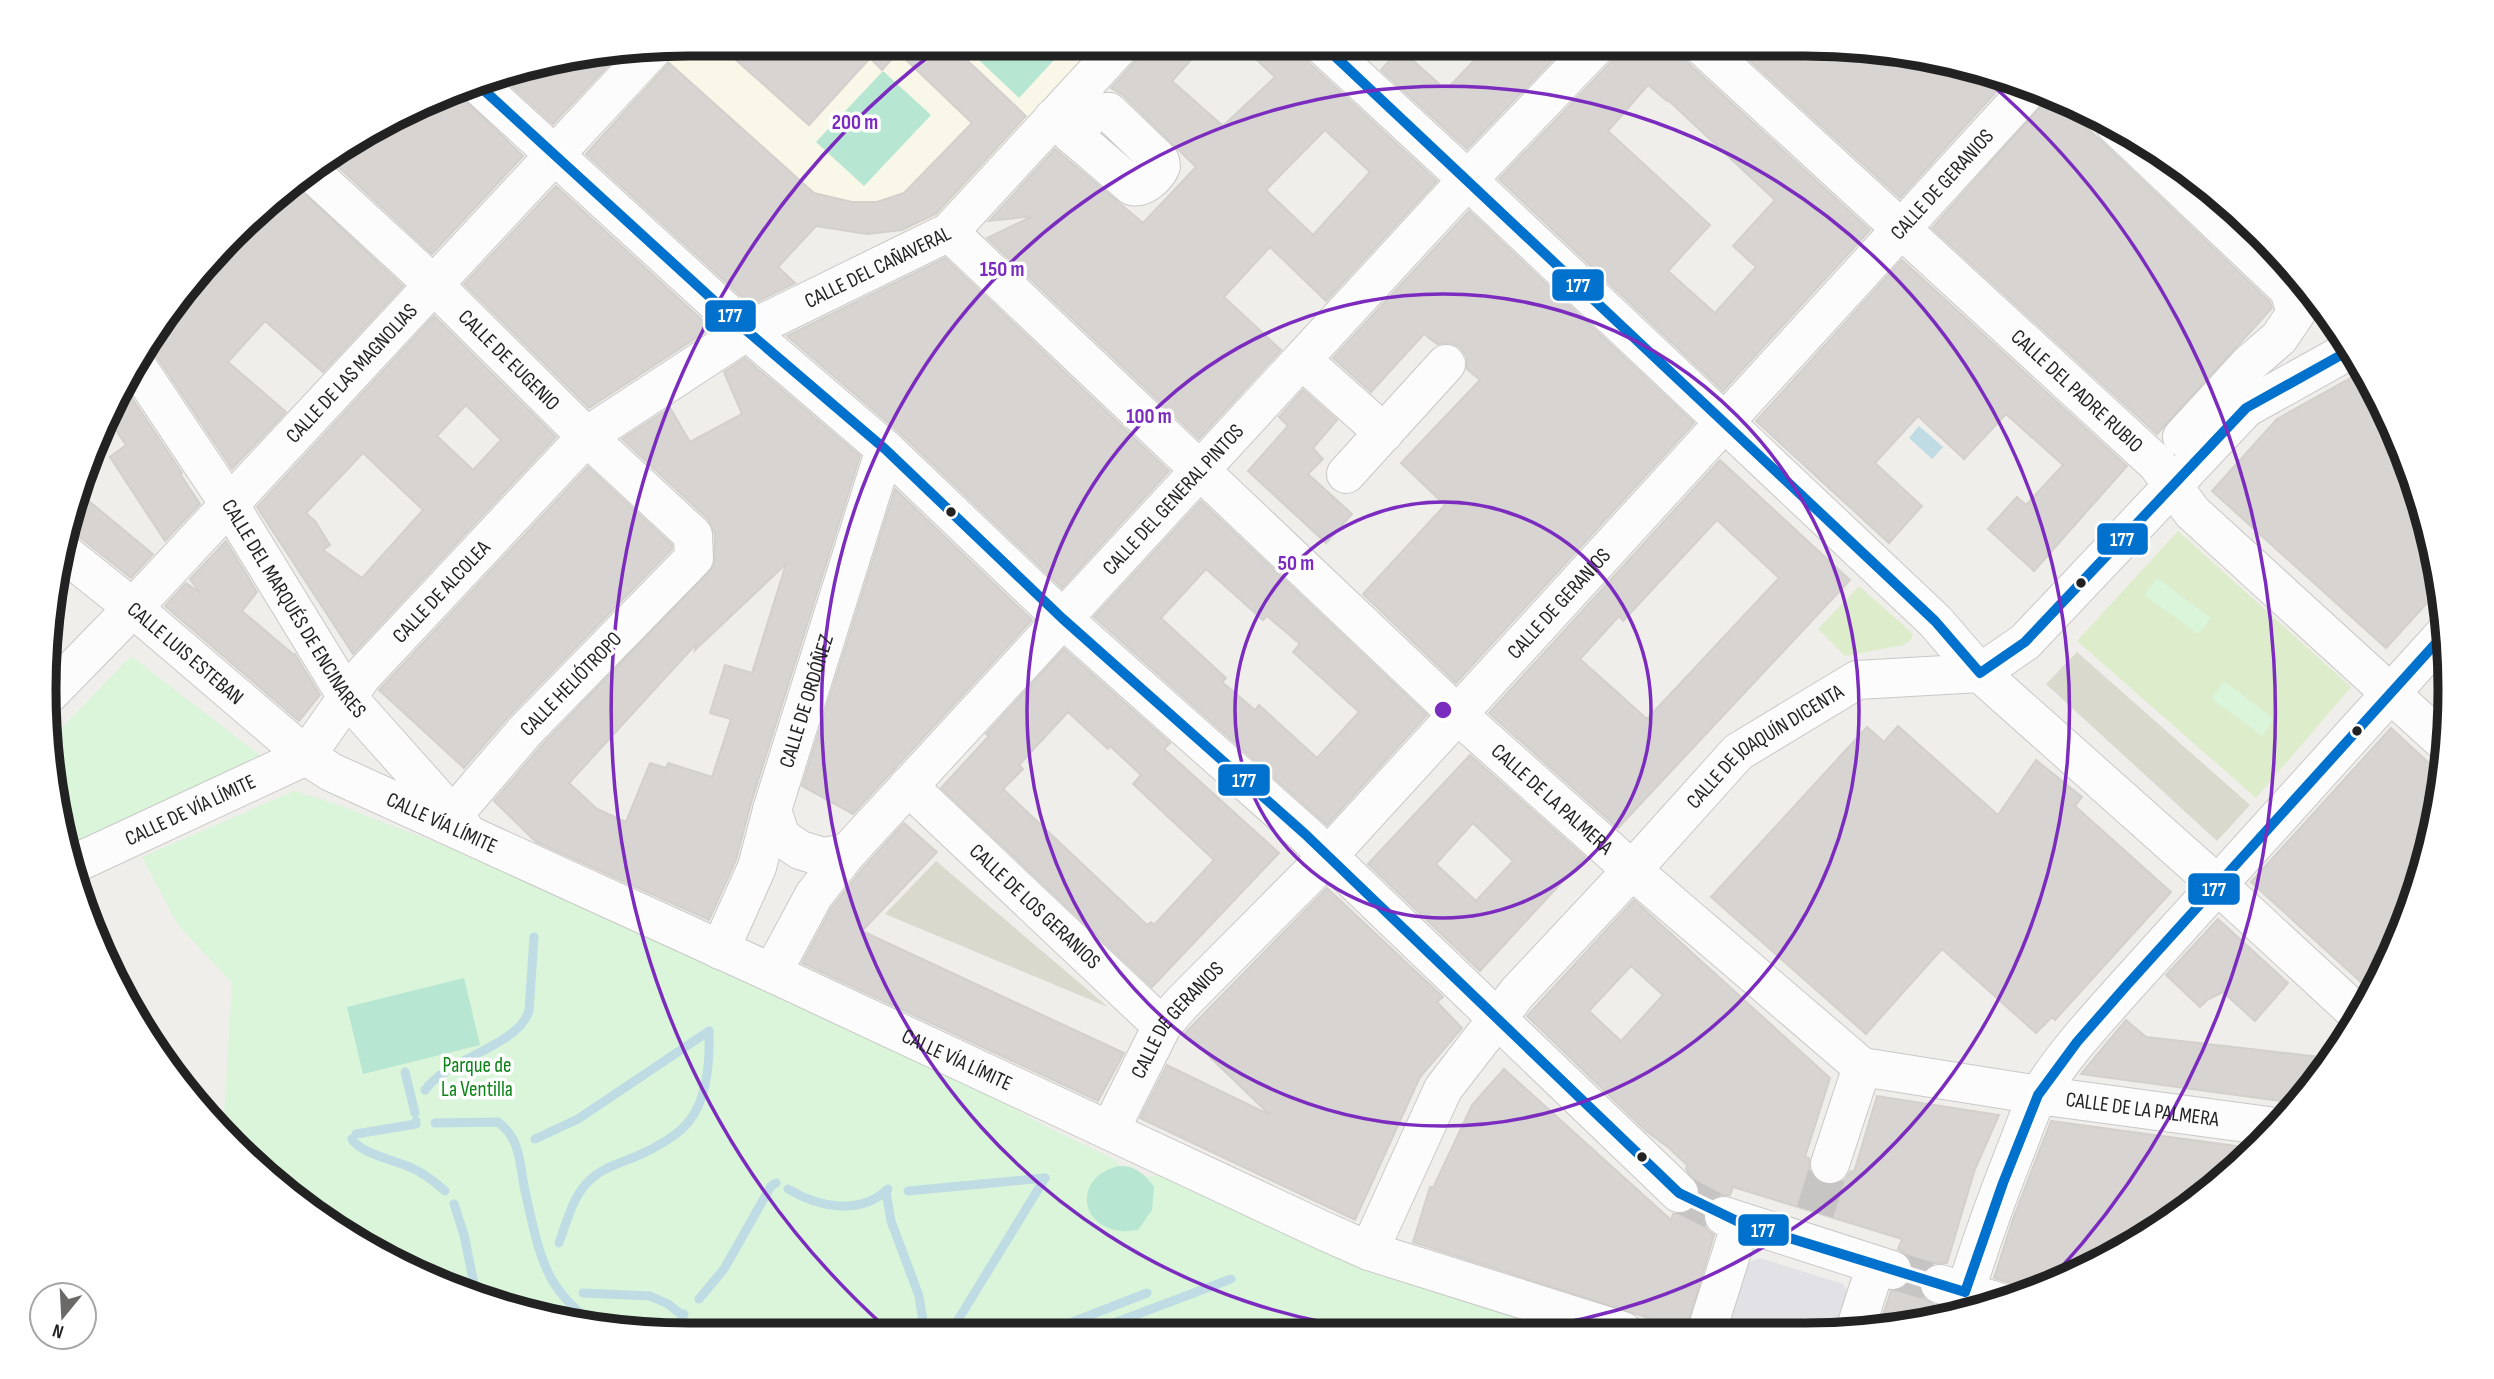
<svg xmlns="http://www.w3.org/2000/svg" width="2494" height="1379" viewBox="0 0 2494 1379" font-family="'Sofia Sans Condensed',sans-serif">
<rect width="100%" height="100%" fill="#f0eeeb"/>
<polygon fill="#f8f7e8" points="690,44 1102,44 925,228 867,234 816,226 778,267 697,148 635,90 677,46"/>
<g fill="#d9d9cd">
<polygon points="2077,652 2250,805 2217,841 2046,684"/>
<polygon points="936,861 1108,1007 885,914"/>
</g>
<g fill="#ddeccb">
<polygon points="2178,531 2351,687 2256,798 2077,641"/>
<polygon points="1859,586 1911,632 1913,635 1910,641 1903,645 1845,656 1818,629"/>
</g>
<g fill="#daf5da">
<polygon points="2157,578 2211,618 2198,634 2144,595"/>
<polygon points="131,656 261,756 72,845 48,742"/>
<polygon points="2224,681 2274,719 2262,736 2211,698"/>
<polygon points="294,791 333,803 461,852 954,1074 1043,1125 1118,1161 1119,1166 1130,1166 1146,1177 1165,1174 1351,1264 1564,1331 648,1334 522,1313 366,1249 223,1131 232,983 178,925 142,857"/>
</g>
<g fill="#b7e6d2">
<polygon points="962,44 1063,44 1066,47 1019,98"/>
<polygon points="883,71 931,115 864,186 816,142"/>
<polygon points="464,978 480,1045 363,1074 347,1007"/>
<path d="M1119,1166C1137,1166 1144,1174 1154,1187L1152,1210L1138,1230C1133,1230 1126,1232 1121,1231C1076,1225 1076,1175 1119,1166Z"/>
</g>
<polygon fill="#e2e1e5" points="1760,1258 1843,1284 1849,1295 1839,1330 1727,1330 1742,1269 1749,1262"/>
<polygon fill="#bfdbe3" points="1919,426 1943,447 1932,459 1909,438"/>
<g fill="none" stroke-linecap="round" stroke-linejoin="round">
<g stroke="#bfdbe3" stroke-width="9">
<polyline points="405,1072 415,1113"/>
<path d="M425,1090C448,1058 518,1046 529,1011L534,937"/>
<path d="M435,1123L498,1122C523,1140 519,1169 526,1195C532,1222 538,1254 551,1278C562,1298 578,1312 595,1325"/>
<polyline points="356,1134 416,1124 416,1121"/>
<path d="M352,1139C359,1153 397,1161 412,1168C425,1174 435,1182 445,1191"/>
<polyline points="535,1139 578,1119 709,1031"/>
<path d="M788,1189C818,1207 860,1216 888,1189"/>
<polyline points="908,1191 1045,1178"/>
<polyline points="886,1192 891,1221 919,1296 925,1333"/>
<polyline points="454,1204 464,1235 476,1294"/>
<path d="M559,1243C566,1224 572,1199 586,1184C600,1168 618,1164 637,1156C654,1149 679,1135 690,1120C708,1096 710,1059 709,1031"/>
<polyline points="583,1293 650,1296 668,1304 683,1316 684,1314"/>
<polyline points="699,1299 724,1269 771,1186 776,1183"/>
<polyline points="1090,1332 1231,1279"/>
<polyline points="950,1333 1045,1178"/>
<polyline points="1044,1333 1147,1293"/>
</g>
</g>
<g fill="#d7d4d2" stroke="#d3d0cc" stroke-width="2" fill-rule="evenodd">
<polygon points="718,44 950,44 1026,116 936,214 902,230 867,234 816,226 778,267 795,283 751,305 586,154 669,63 814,193 852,202 877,202 904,193 972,123 898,52 882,70 870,58 809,125"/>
<path d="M1151,44H1205L1172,81L1223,126L1275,77L1240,44H1299L1306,60L1437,181L1326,301L1270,247L1224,297L1281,350L1199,439L987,238L1033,216L989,221L1055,149L1143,223L1196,167L1124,96L1111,88ZM1325,130L1370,172L1313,235L1266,190Z"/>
<polygon points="1489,45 1567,45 1467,149 1381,70 1400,49 1446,90"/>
<path d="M1618,45H1680V52L1686,61L1870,230L1723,391L1499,179L1613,60L1618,51ZM1648,85L1667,101L1668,100L1775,200L1733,246L1756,267L1715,313L1668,271L1710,225L1608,131Z"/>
<polygon points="1733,45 1846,45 1972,66 2007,80 1900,198"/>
<polygon points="617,56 553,124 506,81 513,73"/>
<polygon points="456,92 523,156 432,254 330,159"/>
<polygon points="2048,98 2061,103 2270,302 2272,308 2157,434 1932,228"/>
<polygon points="292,182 403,286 323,372 265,321 228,362 286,412 232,469 155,354 146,346 153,330"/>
<polygon points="556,186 711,328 589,408 464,284"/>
<polygon points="1469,211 1694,423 1456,683 1363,594 1445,505 1401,463 1480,380 1467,369 1467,357 1460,347 1450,343 1437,344 1424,334 1371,392 1333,358"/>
<polygon points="945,258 1169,471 1062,588 900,433 787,336"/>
<polygon points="1902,260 2127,466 2034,571 1988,529 2017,497 2026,505 2063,465 2006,414 1964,459 1918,416 1875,463 1922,506 1889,543 1756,421"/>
<path d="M434,316L556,437L353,654L257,507ZM466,405L501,440L473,470L437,436ZM363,453L423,510L362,578L323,550L330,545L315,521L306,513Z"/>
<path d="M745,358L860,456L751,803L736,860L709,920L536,842L494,801L542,745L714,566L715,534L708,519L622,439L670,408L690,442L742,414L724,372ZM786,564L752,673L725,665L710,713L731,719L712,777L668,763L666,768L650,763L626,822L597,809L569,783L697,643L695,650Z"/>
<polygon points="2363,371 2384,404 2428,523 2439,590 2386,648 2212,491 2277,419"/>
<polygon points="126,389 182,473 180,474 200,504 165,541 110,457 126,445 111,423"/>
<polygon points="1303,390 1337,420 1313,448 1323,459 1308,474 1352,514 1326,543 1248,471 1288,426 1279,417"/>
<path d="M1720,460L1850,580L1618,828L1489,713ZM1717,520L1779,578L1647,719L1580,659L1619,616L1623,621Z"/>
<polygon points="588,467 672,545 672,549 510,715 464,768 379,690"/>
<polygon points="895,489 1032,620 853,814 802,786"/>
<polygon points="79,493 153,554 131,578 77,535 65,530 66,522"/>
<path d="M1201,501L1427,715L1327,825L1094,617ZM1206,569L1263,620L1267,616L1300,644L1293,652L1359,712L1317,758L1259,705L1255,710L1222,682L1226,678L1161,618Z"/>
<polygon points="226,541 257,592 242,611 294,655 295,654 320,695 299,721 165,606 186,583 200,593 190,579"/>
<path d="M1064,649L1170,743L1164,749L1279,853L1152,987L941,788L989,736L986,734ZM1068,712L1108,749L1110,746L1141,775L1133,784L1214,860L1154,925L1151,922L1147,925L1003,789L1023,769L1019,765Z"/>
<polygon points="1898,726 1998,815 2036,760 2082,797 2075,806 2171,892 2055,1020 2052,1017 2036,1033 1942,949 1866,1034 1711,897 1867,727 1884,742"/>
<polygon points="2391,728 2444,777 2416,897 2373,993 2251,882"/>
<path d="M1470,755L1585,857L1480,971L1368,864ZM1473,823L1513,861L1476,901L1436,864Z"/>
<polygon points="904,823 937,852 862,931 1124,1053 1098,1101 802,963 832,907 864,867"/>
<polygon points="1327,888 1443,997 1437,1002 1462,1028 1420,1077 1355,1220 1140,1118 1167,1065 1270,1115 1185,1033"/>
<path d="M1634,900L1830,1078L1805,1157L1809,1158V1169L1813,1178L1823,1184L1835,1185L1845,1180L1851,1171L1854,1172L1877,1096L1999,1115L1975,1169L1947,1263H1934L1925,1269L1919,1277V1290L1925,1299L1934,1305L1929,1320L1888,1330H1878L1891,1291H1897L1906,1287L1913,1276V1265L1909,1256L1898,1249L1902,1239L1733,1187L1730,1195H1719L1710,1199L1703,1209V1221L1707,1230L1714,1235L1686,1330L1413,1242L1430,1187L1433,1188L1472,1105L1504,1069L1671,1220L1673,1214H1684L1695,1208L1700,1198V1188L1686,1169L1687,1165L1669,1148L1646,1131L1527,1016ZM1631,966L1663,995L1621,1041L1589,1011Z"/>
<polygon points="2218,919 2288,983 2255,1021 2223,992 2207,1000 2200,1007 2166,975"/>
<polygon points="2126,1020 2146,1037 2329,1058 2295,1103 2081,1074"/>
<polygon points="2051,1121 2258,1149 2163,1227 2034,1290 1994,1278 2013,1219"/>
</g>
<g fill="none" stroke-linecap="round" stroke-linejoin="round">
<g stroke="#c7c5c3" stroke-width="38" stroke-dasharray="38 19" stroke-linecap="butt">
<polyline points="1679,1193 1724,1216"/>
<polyline points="1815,1212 1830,1164"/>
<polyline points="1892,1270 1940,1284"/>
</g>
<defs>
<g id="minor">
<polyline points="1321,44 1454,167 1935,621 1980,673 2218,885 2361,1017"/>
<path id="s1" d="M1701,45L2157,464L2192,512L2446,744"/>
<polyline points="475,82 747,331 885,449 1063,619 1305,834 1679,1193"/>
<path d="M1053,118L1132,186C1143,189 1157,176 1161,166L1160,161L1109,112H1094L1072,135"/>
<polyline points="2115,125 2289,290 2296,313 2279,338 2249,364 2182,437"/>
<path id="s2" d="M309,170L434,285L583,433L693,535L694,558L526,730L454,814"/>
<path id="s3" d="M949,232L1457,714L1632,870L1862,1067L2038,1095L2276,1127"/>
<polyline points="1302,360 1384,433"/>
<path id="s4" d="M137,366L229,504L347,697L463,827"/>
<polyline points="1346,474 1446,364"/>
<path id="s5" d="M63,552L133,608L306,756L331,772L772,973L1324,1231L1369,1251L1623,1331"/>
<path id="s6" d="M49,694L133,608L652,50"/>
<path id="s7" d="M908,786L1162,1026"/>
<polyline points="772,810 781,837 800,850 823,857 847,853"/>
<path id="s8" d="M76,863L306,756L362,676L587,436L747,331L949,232L1122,44"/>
<path id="s9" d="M720,950L757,867L772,810L885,449"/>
<path id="s10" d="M772,973L814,895L847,853L1459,189L1597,45"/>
<path id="s11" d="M1110,1130L1162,1026L1181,1004L1328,856L2029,89"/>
<polyline points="1830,1164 1862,1067"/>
<polyline points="1724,1216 1892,1270"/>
<path id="s12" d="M1369,1251L1443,1089L1517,993L1632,870L1738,752L1857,680L1980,673L2025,642L2246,408L2350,350"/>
<polyline points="1940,1284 2002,1303"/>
<path d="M1959,1313C1975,1259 1994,1205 2015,1152C2023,1133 2029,1111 2040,1093C2064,1054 2096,1020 2127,985L2446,632"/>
<polyline points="1707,1330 1741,1223"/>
<polyline points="1855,1330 1876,1265"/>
</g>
</defs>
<use href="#minor" stroke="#c9c8c7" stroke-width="40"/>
<use href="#minor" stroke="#fdfcfc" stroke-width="38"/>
<defs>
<g id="bus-1">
<polyline points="1322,44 1935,621 1980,673 2025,642 2246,408 2350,350"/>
<polyline points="475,82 747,331 885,449 1063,619 1305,834 1679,1193 1741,1223 1965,1292 2003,1183 2038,1095 2077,1042 2127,985 2446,632"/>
</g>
</defs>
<use href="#bus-1" stroke="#fff" stroke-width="16"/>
<use href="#bus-1" stroke="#0072ce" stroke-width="10"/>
</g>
<g fill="none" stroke="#7b2cbf" stroke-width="3.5">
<circle cx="1443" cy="710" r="208"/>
<circle cx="1443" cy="710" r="416"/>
<path d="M1383 1331A624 624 0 1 1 1508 1331"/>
<path d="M886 1328A832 832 0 0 1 942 46M1972 68A832 832 0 0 1 2047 1283"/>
</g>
<g fill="#222" stroke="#fff" stroke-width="2.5">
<circle cx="951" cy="512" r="6"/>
<circle cx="2081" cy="583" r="6"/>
<circle cx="2357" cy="731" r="6"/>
<circle cx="1642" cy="1157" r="6"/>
</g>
<g text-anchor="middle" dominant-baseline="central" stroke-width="7" stroke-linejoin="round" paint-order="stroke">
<g font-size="21" fill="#222" stroke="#fff">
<text stroke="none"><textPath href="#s11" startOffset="1264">CALLE DE GERANIOS</textPath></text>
<text stroke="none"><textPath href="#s8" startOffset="1017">CALLE DEL CAÑAVERAL</textPath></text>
<text stroke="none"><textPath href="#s2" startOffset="276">CALLE DE EUGENIO</textPath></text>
<text stroke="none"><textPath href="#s6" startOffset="441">CALLE DE LAS MAGNOLIAS</textPath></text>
<text stroke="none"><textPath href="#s1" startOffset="511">CALLE DEL PADRE RUBIO</textPath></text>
<text stroke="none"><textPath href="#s10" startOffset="623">CALLE DEL GENERAL PINTOS</textPath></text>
<text stroke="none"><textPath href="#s8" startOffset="467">CALLE DE ALCOLEA</textPath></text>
<text stroke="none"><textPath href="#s11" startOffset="696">CALLE DE GERANIOS</textPath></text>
<text stroke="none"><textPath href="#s4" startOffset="289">CALLE DEL MARQUÉS DE ENCINARES</textPath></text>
<text stroke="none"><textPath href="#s5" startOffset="159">CALLE LUIS ESTEBAN</textPath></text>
<text transform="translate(571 684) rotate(-46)">CALLE HELIÓTROPO</text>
<text stroke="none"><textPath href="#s9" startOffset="264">CALLE DE ORDÓÑEZ</textPath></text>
<text stroke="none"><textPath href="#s12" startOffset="651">CALLE DE JOAQUÍN DICENTA</textPath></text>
<text stroke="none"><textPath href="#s3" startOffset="828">CALLE DE LA PALMERA</textPath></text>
<text stroke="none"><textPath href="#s8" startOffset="126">CALLE DE VÍA LÍMITE</textPath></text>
<text stroke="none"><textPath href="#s5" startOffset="469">CALLE VÍA LÍMITE</textPath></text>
<text stroke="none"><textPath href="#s7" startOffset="175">CALLE DE LOS GERANIOS</textPath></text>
<text stroke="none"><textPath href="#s11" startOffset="130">CALLE DE GERANIOS</textPath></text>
<text stroke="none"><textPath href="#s5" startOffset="1036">CALLE VÍA LÍMITE</textPath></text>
<text stroke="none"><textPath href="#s3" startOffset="1521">CALLE DE LA PALMERA</textPath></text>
</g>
<g font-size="21" fill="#0c8416" stroke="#fff">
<text x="477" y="1065">Parque de<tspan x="477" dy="24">La Ventilla</tspan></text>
</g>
</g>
<path d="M0 0H2494V1379H0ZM689 56H1805A633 633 0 0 1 2438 689V690A633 633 0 0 1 1805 1323H689A633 633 0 0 1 56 690V689A633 633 0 0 1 689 56Z" fill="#fff" fill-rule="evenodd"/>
<path fill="none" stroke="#222" stroke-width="9" d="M689 56H1805A633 633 0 0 1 2438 689V690A633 633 0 0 1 1805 1323H689A633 633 0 0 1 56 690V689A633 633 0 0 1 689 56Z"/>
<circle cx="1443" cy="710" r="10" fill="#7b2cbf" stroke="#fff" stroke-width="3.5"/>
<g font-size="21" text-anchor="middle" font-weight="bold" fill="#7b2cbf" stroke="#fff" stroke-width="7" stroke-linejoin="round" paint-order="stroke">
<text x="855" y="129">200 m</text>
<text x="1002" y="276">150 m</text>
<text x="1149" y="423">100 m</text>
<text x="1296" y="570">50 m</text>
</g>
<g stroke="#fff" stroke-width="2.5">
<rect x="1551" y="268" width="54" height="34" rx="7" fill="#0072ce"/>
<rect x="704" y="299" width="53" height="34" rx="7" fill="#0072ce"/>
<rect x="2096" y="522" width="53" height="34" rx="7" fill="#0072ce"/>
<rect x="1217" y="763" width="54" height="34" rx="7" fill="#0072ce"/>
<rect x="2187" y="872" width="54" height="34" rx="7" fill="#0072ce"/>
<rect x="1737" y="1213" width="53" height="34" rx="7" fill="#0072ce"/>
</g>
<g font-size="19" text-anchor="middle" font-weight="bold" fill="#fff">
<text x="1578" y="292">177</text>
<text x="730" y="322">177</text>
<text x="2122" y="546">177</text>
<text x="1244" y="787">177</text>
<text x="2214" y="896">177</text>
<text x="1763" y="1237">177</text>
</g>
<g transform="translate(63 1316) rotate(198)"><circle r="33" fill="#ffffff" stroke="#a7a7a7" stroke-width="2"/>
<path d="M0-5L12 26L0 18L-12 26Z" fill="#6a6968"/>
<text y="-10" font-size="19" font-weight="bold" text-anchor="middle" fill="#222222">N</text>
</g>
</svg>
